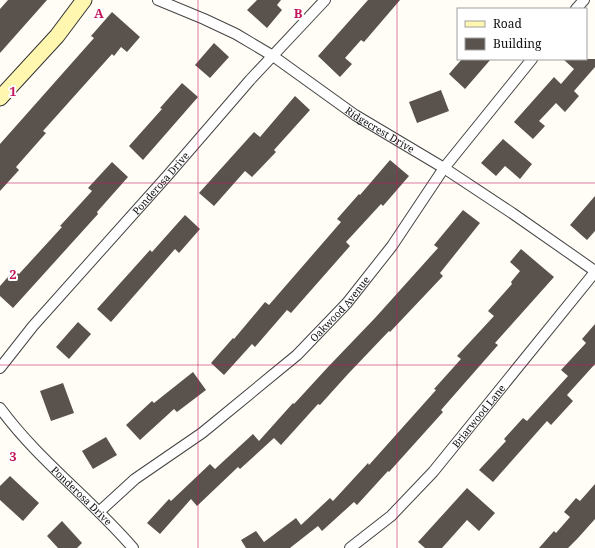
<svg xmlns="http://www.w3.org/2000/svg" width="595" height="548" viewBox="0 0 595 548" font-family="'Noto Serif',serif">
<rect width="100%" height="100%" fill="#fffdf5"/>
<g fill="#5a524d">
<polygon points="8,0 47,0 0,53 0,9"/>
<polygon points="257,0 281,0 277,5 282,10 267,28 247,10"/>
<polygon points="368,0 400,0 364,42 361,40 345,58 352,64 340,77 318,56"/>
<polygon points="112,12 140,37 127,52 121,47 114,56 112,54 43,131 46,133 16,167 19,170 0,191 0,144 94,38 91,36"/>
<polygon points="214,43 229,57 210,78 195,65"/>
<polygon points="462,59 491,59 465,89 449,74"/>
<polygon points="563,59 595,59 595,67 574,91 579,96 565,112 556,103 539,121 545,126 533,139 514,122 554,77 561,84 574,69"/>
<polygon points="182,83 198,97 143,160 129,146 162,109 160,108"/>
<polygon points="441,90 449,111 417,123 409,102"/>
<polygon points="295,96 310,110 274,150 276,152 252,177 245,171 214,206 199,193 254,132 260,137"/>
<polygon points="503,139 532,164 520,179 505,166 496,176 481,163"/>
<polygon points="390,160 409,176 383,206 381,204 346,242 350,246 291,313 287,310 255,347 252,344 224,375 211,363 233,338 234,339 265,302 269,305 341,222 337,219 359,194 360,195"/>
<polygon points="112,162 128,177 97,212 98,214 13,308 0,296 0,286 14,270 19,274 62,227 60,226 92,191 88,188"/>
<polygon points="595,196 595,231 587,240 570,225"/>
<polygon points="463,210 480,223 440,273 443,276 390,332 389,331 348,374 320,405 318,404 281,445 274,438 240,469 238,467 197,506 191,499 160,534 147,523 169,499 171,501 210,464 215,469 253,434 259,441 293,403 294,404 328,367 375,318 438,248 434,245"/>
<polygon points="185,215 200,229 179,253 175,249 111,322 97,309 150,250 152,252"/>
<polygon points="521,249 554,277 495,343 498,345 441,410 443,412 389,472 388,471 357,505 354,502 322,531 318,526 290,548 246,548 241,540 256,531 264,542 296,518 301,525 330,498 333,501 368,463 369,465 436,390 434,389 461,359 457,356 494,316 488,311 512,284 511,282 520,271 510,262"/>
<polygon points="78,322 91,334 69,359 56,347"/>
<polygon points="595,324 595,364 567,395 573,401 551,425 547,421 493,482 479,470 506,441 504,439 523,418 527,421 568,376 561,370 586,343 582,339"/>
<polygon points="193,372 206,390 177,412 174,409 140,440 126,425 152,401 154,403"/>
<polygon points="63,383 74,413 51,421 40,391"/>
<polygon points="106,437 117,455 93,469 82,451"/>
<polygon points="10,476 39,503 23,521 0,500 0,486"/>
<polygon points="595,484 595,519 578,538 568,548 539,548 554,531 556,533 570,517 564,512 576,498 580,501"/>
<polygon points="467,488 495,513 479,531 467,520 442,548 425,548 418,542"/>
<polygon points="62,521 82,543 77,548 58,548 47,536"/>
</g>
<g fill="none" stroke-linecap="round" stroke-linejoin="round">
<defs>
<g id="street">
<path id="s1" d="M158,0L204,19L236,34L273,56L355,115L444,168L512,213L595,271"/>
<polyline points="576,9 584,0"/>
<path id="s2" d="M0,368L33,326L168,175L250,80L325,0"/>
<path id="s3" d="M0,408C38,460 91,499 133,548"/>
<path id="s4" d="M99,512L135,479L202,433L297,355L347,303L392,246L444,168L532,59"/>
<path id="s5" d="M350,548L391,516L433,472L595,272"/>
</g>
<polyline id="secondary" points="0,98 57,36 84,0"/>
</defs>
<use href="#street" stroke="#444" stroke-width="12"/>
<use href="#secondary" stroke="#333" stroke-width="17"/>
<use href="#street" stroke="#fff" stroke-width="10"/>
<use href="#secondary" stroke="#fff6b0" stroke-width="15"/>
</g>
<path fill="none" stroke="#c2185b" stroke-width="1" stroke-opacity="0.55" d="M198,0V548M397,0V548M0,183H595M0,365H595"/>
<g text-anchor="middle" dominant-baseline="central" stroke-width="4" stroke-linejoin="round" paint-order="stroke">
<g font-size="10" fill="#111" stroke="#fff">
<text stroke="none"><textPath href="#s1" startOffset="258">Ridgecrest Drive</textPath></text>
<text stroke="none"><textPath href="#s2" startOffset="245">Ponderosa Drive</textPath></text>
<text stroke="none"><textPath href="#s4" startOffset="316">Oakwood Avenue</textPath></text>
<text stroke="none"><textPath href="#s5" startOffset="185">Briarwood Lane</textPath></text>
<text stroke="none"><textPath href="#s3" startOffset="120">Ponderosa Drive</textPath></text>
</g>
</g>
<g font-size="13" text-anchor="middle" font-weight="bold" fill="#c2185b" stroke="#fff" stroke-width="4" stroke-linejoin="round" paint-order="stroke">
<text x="99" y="18">A</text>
<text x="298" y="18">B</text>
<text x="13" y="96">1</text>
<text x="13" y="279">2</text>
<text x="13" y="461">3</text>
</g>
<rect x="457" y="8" width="130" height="52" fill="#ffffff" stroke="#a0a0a0"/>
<rect x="465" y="21" width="20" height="6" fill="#fff6b0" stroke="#a0a0a0"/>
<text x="493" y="28" font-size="12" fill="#111111">Road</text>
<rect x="465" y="38" width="20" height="12" fill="#5a524d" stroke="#a0a0a0"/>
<text x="493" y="48" font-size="12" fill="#111111">Building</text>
</svg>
